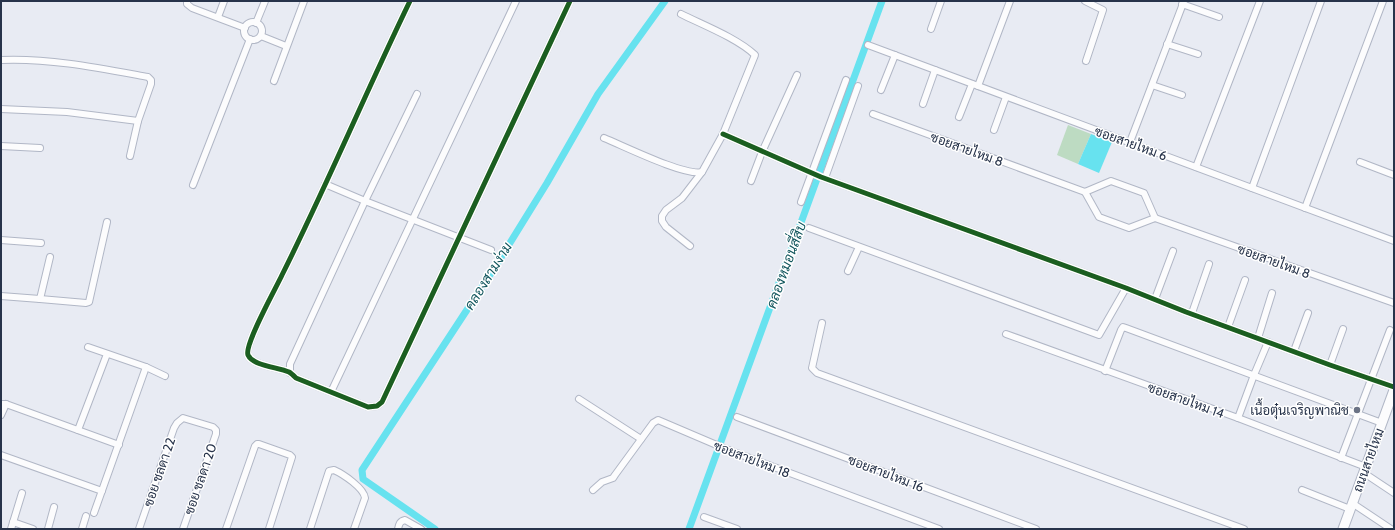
<svg xmlns="http://www.w3.org/2000/svg" width="1395" height="530" viewBox="0 0 1395 530" font-family="Cabin,Sarabun,sans-serif">
<rect width="100%" height="100%" fill="#e8ebf3"/>
<polygon fill="#bddbc2" points="1068,125 1091,134 1078,164 1057,155"/>
<polygon fill="#67e2ef" points="1091,134 1112,142 1099,173 1078,164"/>
<g fill="none" stroke-linecap="round" stroke-linejoin="round">
<g stroke="#67e2ef" stroke-width="7">
<polyline points="435,529 363,479 362,470 497,264 547,183 598,94 665,1"/>
<polyline points="689,529 882,1"/>
</g>
<defs>
<g id="minor">
<polyline points="187,1 187,4 192,8 245,28"/>
<path d="M410,1C366,92 327,185 282,275C276,288 244,345 248,355C253,366 278,367 289,372C291,373 294,376 296,378L368,407L377,406L382,402L570,1"/>
<polyline points="1085,1 1103,10 1086,61"/>
<polyline points="1182,4 1219,17"/>
<polyline points="218,17 224,1"/>
<circle cx="253" cy="31" r="9"/>
<polyline points="256,23 265,1"/>
<polyline points="931,29 941,1"/>
<polyline points="261,36 286,46"/>
<polyline points="1167,44 1198,54"/>
<polyline points="868,45 1394,241"/>
<path d="M1,60C50,58 99,68 148,77L151,80V84L138,121L130,156"/>
<polyline points="274,81 304,1"/>
<polyline points="1152,85 1182,95"/>
<polyline points="978,86 1010,1"/>
<polyline points="881,90 895,55"/>
<polyline points="923,104 935,70"/>
<polyline points="1,109 67,112 138,121"/>
<polyline points="873,114 1085,192 1111,181 1144,193 1155,218"/>
<polyline points="959,117 972,84"/>
<polyline points="994,130 1006,97"/>
<polyline points="723,134 821,177 1126,288 1186,312 1330,365 1394,387"/>
<path d="M604,138C624,146 684,176 702,172L723,134L755,55C737,38 703,25 681,14"/>
<polyline points="1130,142 1184,1"/>
<polyline points="1,146 40,148"/>
<polyline points="1360,162 1394,175"/>
<polyline points="1196,167 1260,1"/>
<polyline points="825,178 858,86"/>
<polyline points="751,181 762,152 797,75"/>
<polyline points="325,184 365,201 491,250"/>
<polyline points="193,185 250,39"/>
<polyline points="1252,188 1321,1"/>
<polyline points="1085,192 1099,217 1129,228 1155,218 1394,303"/>
<polyline points="801,202 846,80"/>
<polyline points="1305,208 1383,1"/>
<polyline points="809,228 1099,335 1126,288"/>
<polyline points="1,240 41,243"/>
<polyline points="690,246 666,227 662,221 662,216 666,210 682,198 702,172"/>
<polyline points="848,271 859,247"/>
<polyline points="1,296 40,299 50,257"/>
<polyline points="40,299 86,303 89,302 107,222"/>
<polyline points="1155,299 1173,251"/>
<polyline points="1192,313 1209,264"/>
<polyline points="822,323 812,368 817,373 1244,529"/>
<polyline points="1228,327 1245,280"/>
<polyline points="1006,334 1238,418 1366,467"/>
<polyline points="1258,338 1272,293"/>
<polyline points="88,347 146,367 165,376"/>
<polyline points="1294,351 1308,313"/>
<polyline points="1330,365 1343,329"/>
<polyline points="1105,371 1121,330 1123,327 1126,328 1382,423"/>
<polyline points="290,373 290,364 365,201 417,94"/>
<polyline points="331,392 516,1"/>
<polyline points="579,399 641,439"/>
<polyline points="1,404 6,404 119,445"/>
<polyline points="1,415 6,404"/>
<polyline points="737,417 1036,529"/>
<polyline points="1238,418 1254,375 1268,342"/>
<polyline points="78,430 107,354"/>
<polyline points="1,455 102,491"/>
<polyline points="1341,458 1390,330"/>
<polyline points="1364,473 1394,493"/>
<polyline points="593,490 602,482 613,478 615,475 653,423 658,420 726,449 939,529"/>
<polyline points="1302,490 1350,509"/>
<polyline points="1352,503 1391,529"/>
<polyline points="94,513 146,367"/>
<polyline points="704,517 737,529"/>
<polyline points="13,522 33,529"/>
<polyline points="11,529 22,493"/>
<polyline points="48,529 54,507"/>
<polyline points="82,529 86,516"/>
<polyline points="139,529 174,428 177,423 183,418 213,427 216,430 216,434 183,529"/>
<polyline points="226,529 255,446 257,444 259,444 290,455 292,457 269,529"/>
<path d="M310,529L329,471L334,470C343,474 364,488 365,498L354,529"/>
<path d="M398,529C399,524 400,521 405,520L421,529"/>
</g>
<polyline id="secondary" points="1343,529 1394,390"/>
</defs>
<use href="#minor" stroke="#b1b7c6" stroke-width="8"/>
<use href="#secondary" stroke="#b1b7c6" stroke-width="11"/>
<use href="#minor" stroke="#fcfcfd" stroke-width="6"/>
<use href="#secondary" stroke="#fcfcfd" stroke-width="9"/>
<defs>
<g id="cycleway">
<path d="M410,1C366,92 327,185 282,275C276,288 244,345 248,355C253,366 278,367 289,372C291,373 294,376 296,378L368,407L377,406L382,402L570,1"/>
<polyline points="723,134 821,177 1126,288 1186,312 1330,365 1394,387"/>
</g>
</defs>
<use href="#cycleway" stroke="#fff" stroke-width="8"/>
<use href="#cycleway" stroke="#1b5e20" stroke-width="5"/>
</g>
<circle fill="#6b7385" stroke="#fff" stroke-width="1.5" cx="1357" cy="410" r="4"/>
<g text-anchor="middle" dominant-baseline="central" stroke-width="3" stroke-linejoin="round" paint-order="stroke">
<g font-size="13" fill="#27334a" stroke="#fff">
<text transform="translate(1131 143) rotate(20)">ซอยสายไหม 6</text>
<text transform="translate(967 149) rotate(20)">ซอยสายไหม 8</text>
<text transform="translate(1274 261) rotate(20)">ซอยสายไหม 8</text>
<text transform="translate(1186 400) rotate(20)">ซอยสายไหม 14</text>
<text transform="translate(752 459) rotate(21)">ซอยสายไหม 18</text>
<text transform="translate(1368 460) rotate(-70)">ถนนสายไหม</text>
<text transform="translate(159 472) rotate(-71)">ซอย ชลดา 22</text>
<text transform="translate(886 473) rotate(21)">ซอยสายไหม 16</text>
<text transform="translate(200 479) rotate(-71)">ซอย ชลดา 20</text>
</g>
<g font-size="13" fill="#27334a" stroke="#fff" text-anchor="end">
<text x="1349" y="410">เนื้อตุ๋นเจริญพาณิช</text>
</g>
<g font-size="14" font-style="italic" fill="#10555c" stroke="#fff">
<text transform="translate(786 265) rotate(-70)">คลองหมอนสี่สิบ</text>
<text transform="translate(488 276) rotate(-58)">คลองสามง่าม</text>
</g>
</g>
<rect width="1395" height="530" fill="none" stroke="#27334a" stroke-width="4"/>
</svg>
